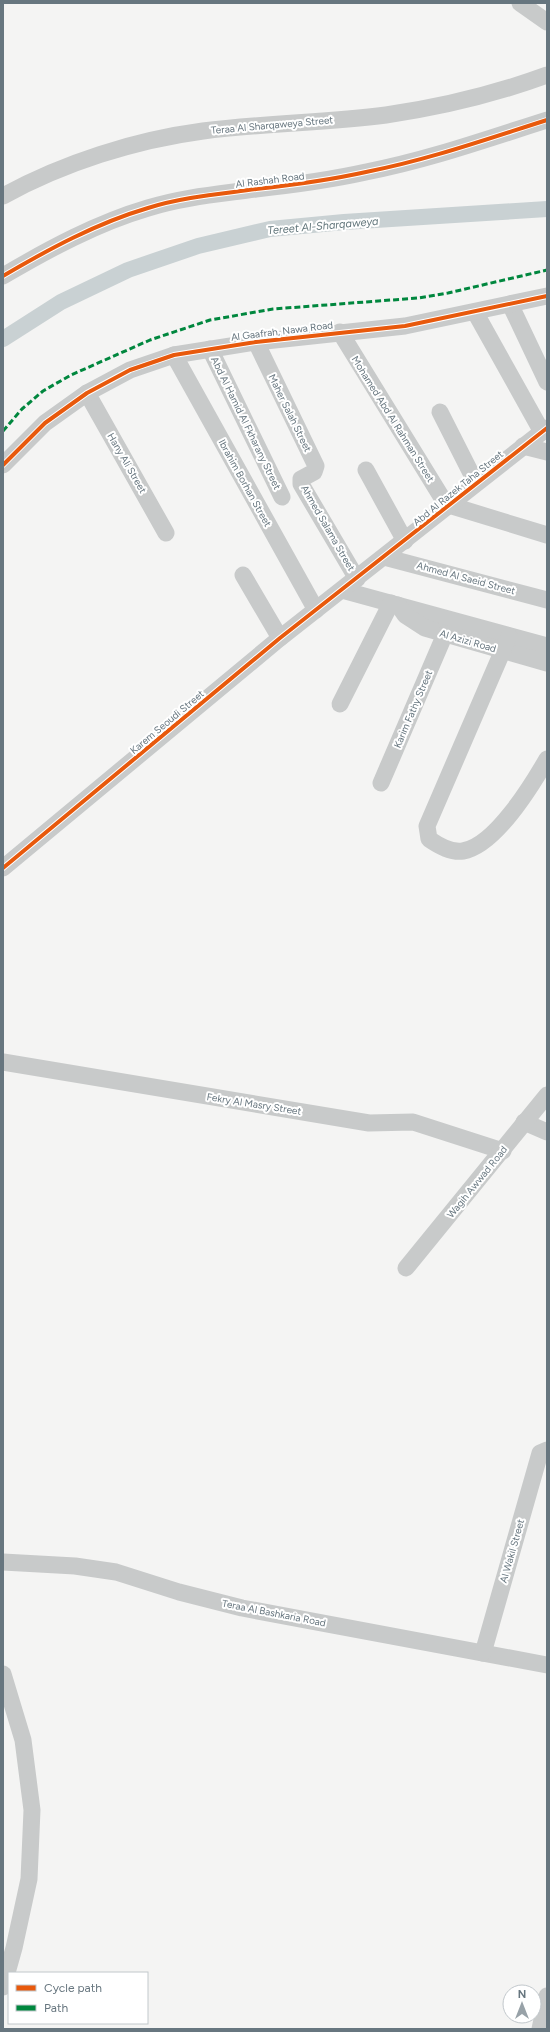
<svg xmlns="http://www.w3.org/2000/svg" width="550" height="2032" viewBox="0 0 550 2032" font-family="Figtree,sans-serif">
<rect width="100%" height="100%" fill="#f4f4f3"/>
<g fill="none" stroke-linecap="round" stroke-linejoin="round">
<polyline stroke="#c9d1d3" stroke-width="16" points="3,339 61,302 128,270 198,246 270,229 344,222 547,209"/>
<g stroke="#c8caca" stroke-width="17">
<polyline points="520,3 547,22"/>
<path d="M3,196C63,163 135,140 203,131C264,123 325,123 386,115C441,107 495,94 547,75"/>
<path d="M3,276C49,249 97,223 148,208C183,197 220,194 256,189C293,185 330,180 366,172C428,160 487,139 547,120"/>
<polyline points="510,304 547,382"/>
<polyline points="475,312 542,432"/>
<polyline points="340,332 447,506"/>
<polyline points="256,342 316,466 314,472 301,479 301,484 357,579"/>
<polyline points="210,349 282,497"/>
<polyline points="174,355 316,610"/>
<polyline points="87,393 166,533"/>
<polyline points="440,412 476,483"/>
<polyline points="523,446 547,452"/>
<polyline points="3,465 45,423 87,393 130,370 174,355 256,342 405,326 547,296"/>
<polyline points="366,470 405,541"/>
<polyline points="449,505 547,535"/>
<polyline points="384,557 547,600"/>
<polyline points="243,575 280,638"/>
<polyline points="342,590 547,646"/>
<polyline points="398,605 405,615 425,628 547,663"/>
<path d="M509,636L427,826L429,839C439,846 451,853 463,851C495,846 532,785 547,759"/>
<polyline points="340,704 391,603"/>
<polyline points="381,783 445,634"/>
<polyline points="3,868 280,638 547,428"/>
<polyline points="3,1062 369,1123 413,1122 503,1151"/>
<polyline points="524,1122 547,1132"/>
<polyline points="406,1268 547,1095"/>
<polyline points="3,1562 75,1566 116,1572 179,1592 242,1608 547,1665"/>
<polyline points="483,1653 540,1453 547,1450"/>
<polyline points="3,1674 23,1740 32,1810 29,1879 14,1948 3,1987"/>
<polyline points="540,2029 547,1996"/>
</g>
<polyline stroke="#00873e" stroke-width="3" stroke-dasharray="6 3" stroke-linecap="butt" points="3,431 22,409 43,391 71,375 150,340 210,320 273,309 418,298 448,293 547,270"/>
<defs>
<g id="cycleway">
<path d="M3,276C49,249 97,223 148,208C183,197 220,194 256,189C293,185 330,180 366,172C428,160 487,139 547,120"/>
<polyline points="3,465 45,423 87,393 130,370 174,355 256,342 405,326 547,296"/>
<polyline points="3,868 280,638 547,428"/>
</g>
</defs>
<use href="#cycleway" stroke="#fff" stroke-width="6"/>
<use href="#cycleway" stroke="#e8590c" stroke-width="4"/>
</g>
<g text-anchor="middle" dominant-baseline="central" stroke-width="4" stroke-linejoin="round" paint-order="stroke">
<g font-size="10" fill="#67767f" stroke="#fff">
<text transform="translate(272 125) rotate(-5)">Teraa Al Sharqaweya Street</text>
<text transform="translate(270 180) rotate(-7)">Al Rashah Road</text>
<text transform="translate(282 331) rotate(-7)">Al Gaafrah, Nawa Road</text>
<text transform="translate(290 413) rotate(64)">Maher Salah Street</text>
<text transform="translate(393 419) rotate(58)">Mohamed Abd Al Rahman Street</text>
<text transform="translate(246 423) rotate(64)">Abd Al Hamid Al Fkharany Street</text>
<text transform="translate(127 463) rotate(60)">Hany Ali Street</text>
<text transform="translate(245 483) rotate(61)">Ibrahim Borhan Street</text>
<text transform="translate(458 488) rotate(-39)">Abd Al Razek Taha Street</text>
<text transform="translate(328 528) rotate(60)">Ahmed Salama Street</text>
<text transform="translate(466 578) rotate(15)">Ahmed Al Saeid Street</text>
<text transform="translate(468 641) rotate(16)">Al Azizi Road</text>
<text transform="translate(413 709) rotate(-67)">Karim Fathy Street</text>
<text transform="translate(167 722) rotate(-40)">Karem Seoudi Street</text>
<text transform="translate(254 1104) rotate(9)">Fekry Al Masry Street</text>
<text transform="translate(477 1182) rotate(-51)">Wagih Awwad Road</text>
<text transform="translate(512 1551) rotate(-74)">Al Wakil Street</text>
<text transform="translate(274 1613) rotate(11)">Teraa Al Bashkaria Road</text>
</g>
<g font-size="11" font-style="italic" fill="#63777c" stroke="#fff">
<text transform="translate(323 226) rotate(-5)">Tereet Al-Sharqaweya</text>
</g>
</g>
<rect width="550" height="2032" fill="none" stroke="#67767f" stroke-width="8"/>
<rect x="8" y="1972" width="140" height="52" fill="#ffffff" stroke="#c2c8cc"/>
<rect x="16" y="1985" width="20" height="6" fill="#e8590c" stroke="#c2c8cc"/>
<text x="44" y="1992" font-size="12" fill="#67767f">Cycle path</text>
<rect x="16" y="2005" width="20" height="6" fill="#00873e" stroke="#c2c8cc"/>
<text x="44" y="2012" font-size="12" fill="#67767f">Path</text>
<g transform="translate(522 2004)"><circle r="19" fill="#ffffff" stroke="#c2c8cc"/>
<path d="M0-3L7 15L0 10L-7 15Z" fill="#98a2a8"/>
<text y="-6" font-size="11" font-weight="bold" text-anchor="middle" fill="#67767f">N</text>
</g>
</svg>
